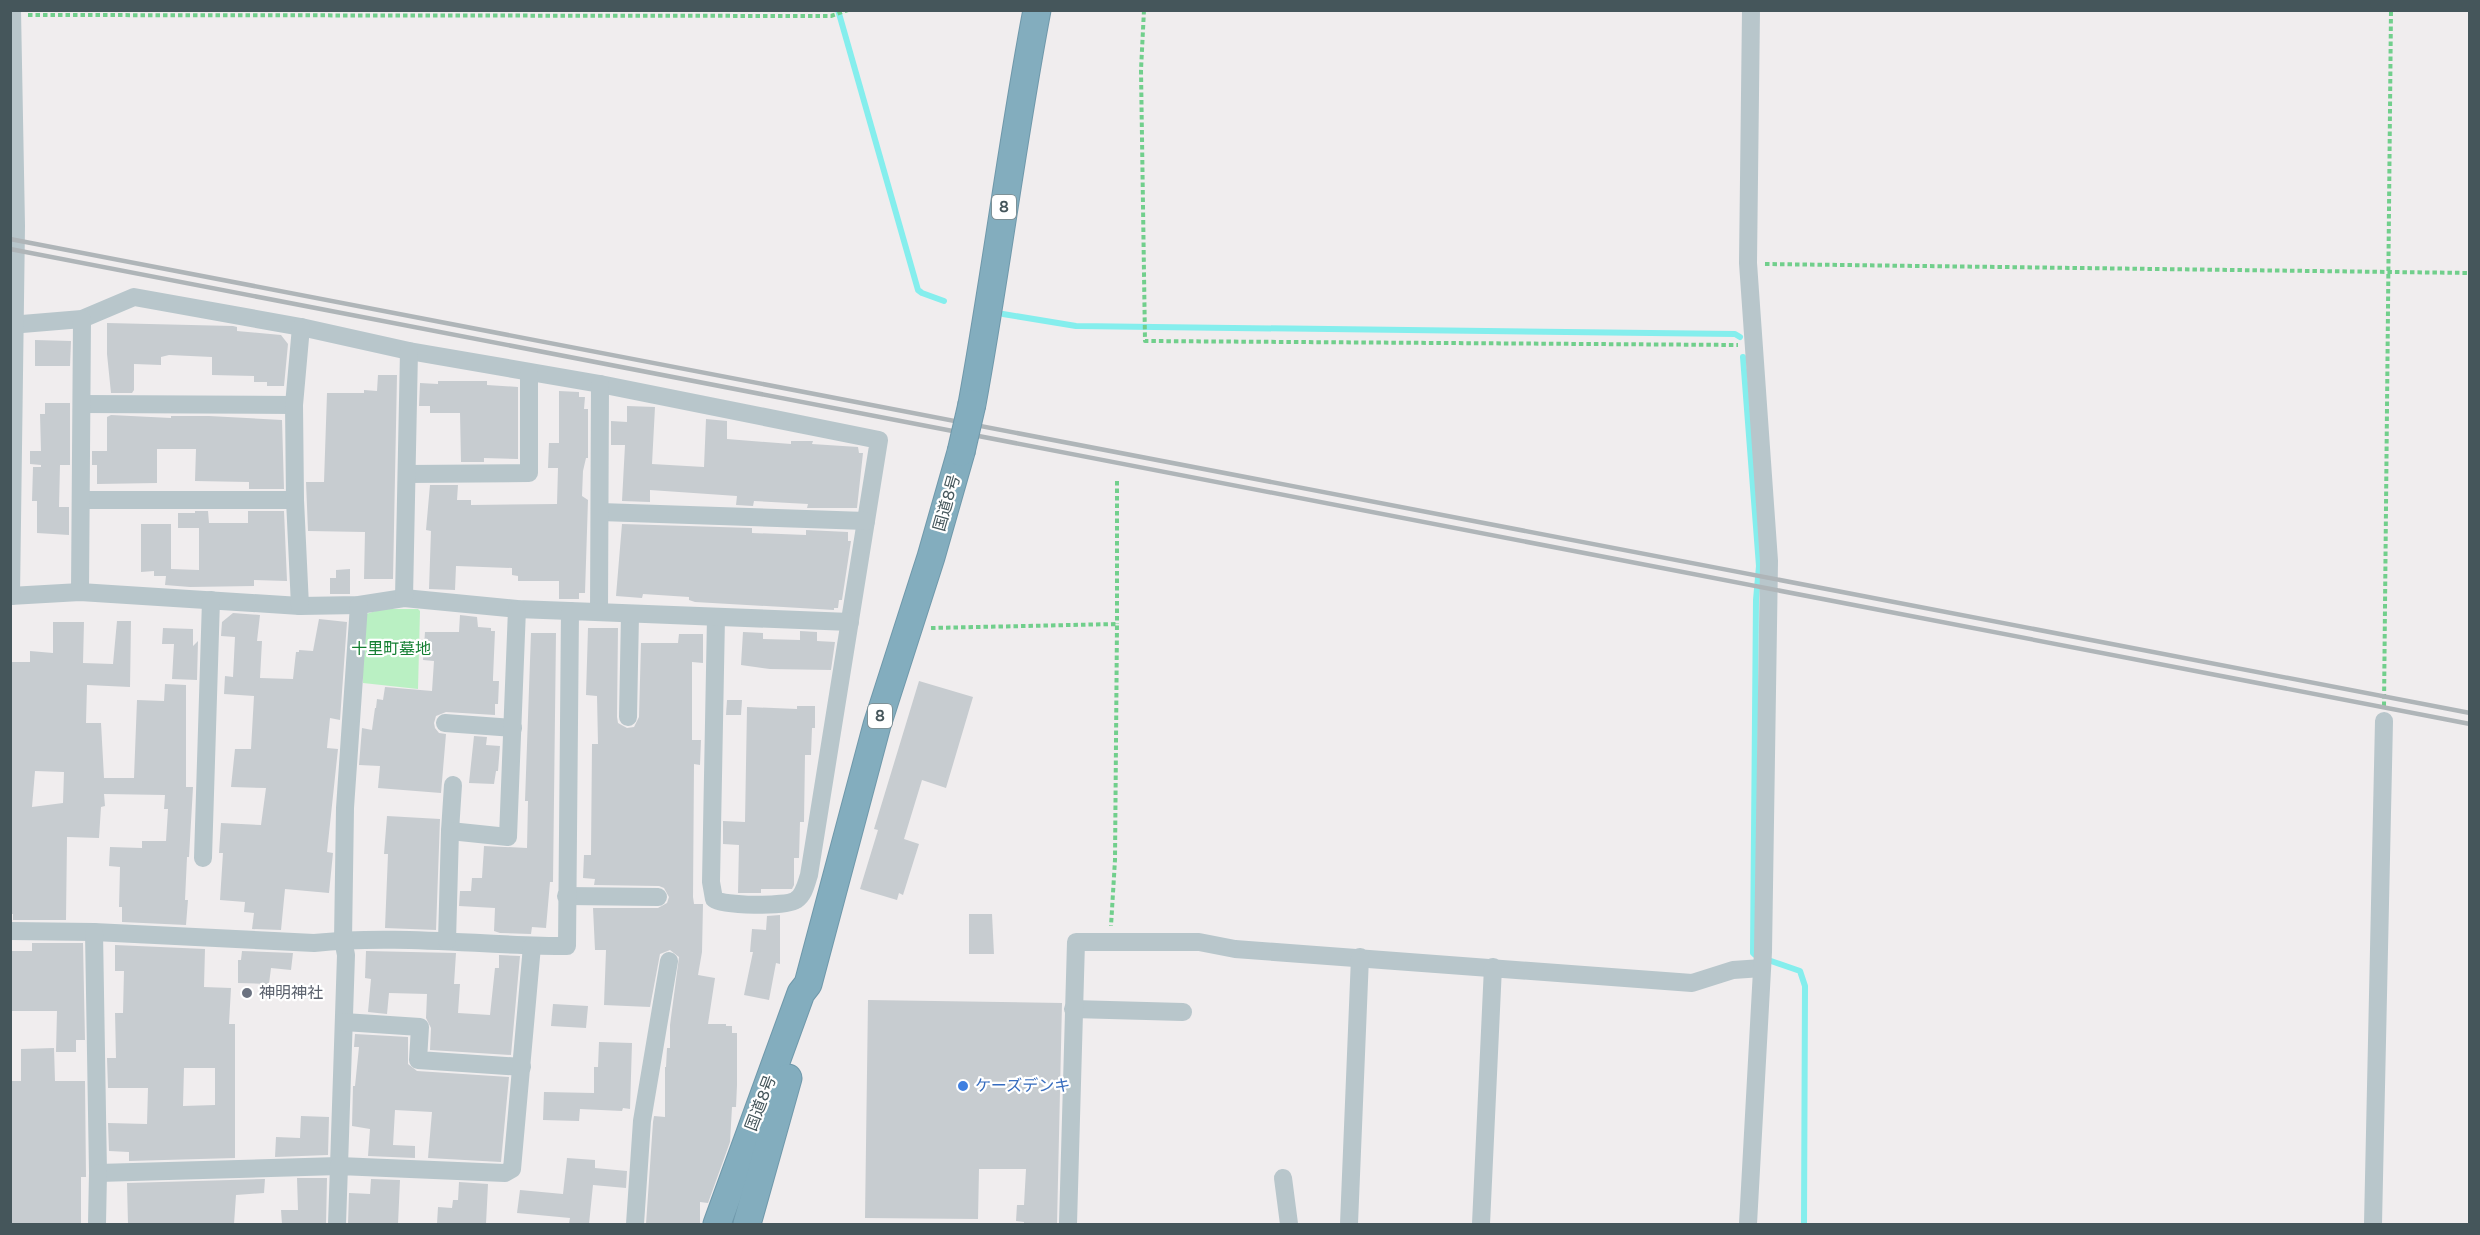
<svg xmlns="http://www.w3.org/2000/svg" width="2480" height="1235" viewBox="0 0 2480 1235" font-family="'Varela Round','Noto Sans JP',sans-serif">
<rect width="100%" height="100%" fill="#f0edee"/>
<polygon fill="#baf0c3" points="382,609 418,609 420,611 418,689 363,683 363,615"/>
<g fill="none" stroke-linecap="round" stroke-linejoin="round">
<g stroke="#85eeed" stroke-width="6">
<polyline points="838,10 918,290 922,293 944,301"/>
<polyline points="1003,314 1076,326 1735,334 1740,337"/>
<polyline points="1743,357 1759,566 1756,600 1753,953 1755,955"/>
<polyline points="1771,961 1800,971 1805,986 1804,1224"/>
</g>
</g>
<g fill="#c7ccd0" fill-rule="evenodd">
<polygon points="107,323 233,326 237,327 237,331 281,335 288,344 284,386 267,386 267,382 254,382 254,376 212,375 212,357 169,355 161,357 161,365 134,364 134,390 132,393 111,393 107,354"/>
<polygon points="35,340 71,341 70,366 35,366"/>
<polygon points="378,375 397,375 393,579 364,579 365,532 308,531 306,482 324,482 327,393 364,393 364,390 377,391"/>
<polygon points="438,381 487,381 487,385 518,387 518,459 484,458 484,462 461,462 460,413 430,413 430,406 419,406 420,383 438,384"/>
<polygon points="559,391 579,392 579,397 585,397 584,409 588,409 588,458 586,458 583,471 582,496 588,500 585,593 579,593 579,599 559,599 559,581 518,581 518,576 512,575 512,568 456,566 455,590 429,589 431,531 426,530 430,485 458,485 457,500 471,500 471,505 557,504 558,468 548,468 549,443 559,443"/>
<polygon points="45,403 70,403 70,465 60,465 59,507 69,507 69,535 37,533 37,501 32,501 33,467 41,467 41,465 30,464 30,451 41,451 40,414 45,414"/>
<polygon points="627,406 655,407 652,464 704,467 706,419 727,421 727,439 791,444 791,441 813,441 812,444 858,447 859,453 863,453 857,508 807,508 808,504 754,501 753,506 736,505 737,496 650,490 650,502 622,501 625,445 611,445 611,421 627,422"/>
<polygon points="111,415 171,418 171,416 209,416 282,420 284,489 249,489 249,482 195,481 196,449 157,449 157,483 97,484 97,465 92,465 92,451 107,451 107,417"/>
<polygon points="195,511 208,511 209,523 248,523 248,511 284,511 287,581 254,580 254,586 190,587 165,585 166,576 154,576 154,571 141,572 141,524 171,524 171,569 199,570 199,528 178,528 178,513 195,513"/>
<polygon points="622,524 752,528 752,533 806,535 806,530 848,532 848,541 851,541 842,600 839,600 838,608 834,608 834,610 695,602 689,600 689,597 643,594 642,598 616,596"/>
<polygon points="350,569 350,594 330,594 330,578 336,578 336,570"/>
<polygon points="233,613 260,615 257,641 262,641 260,678 293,679 296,652 299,652 299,650 313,651 319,619 347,622 340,720 330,718 327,748 338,749 327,852 333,853 329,893 285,889 281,930 252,929 254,913 244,912 245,902 220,900 223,853 219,853 221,823 261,825 266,788 231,787 235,749 251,749 254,696 224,694 225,676 233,677 235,637 221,636 222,622"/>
<polygon points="460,615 477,617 478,627 491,628 491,631 495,631 493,678 493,681 499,681 498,704 495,704 495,715 446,712 436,716 434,723 435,728 439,733 446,734 441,793 378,788 380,766 359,765 362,728 372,730 375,708 376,708 377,699 383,700 385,687 432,691 434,661 423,660 425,632 459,632"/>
<path d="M117,621H131L130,687L87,685L86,723H101L104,778H134L137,700L164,701L165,684L186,685V787H193L189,857H187L185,900H188L186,925L122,922V907H119L120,867L109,866L110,847L142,848V841H166L168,809H164L165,795L104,794L105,806L101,807L99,838L67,837L66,920H13V914H10V662H30V651L53,653V622H84L83,663L113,664ZM35,771L64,772L63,803L32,807Z"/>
<polygon points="163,628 193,629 193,646 198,641 197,680 172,679 174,644 162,644"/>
<polygon points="588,628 618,628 617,717 618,723 627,728 634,727 639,717 641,643 678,643 679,634 703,634 703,663 692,662 692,740 701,740 700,765 694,764 693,897 694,904 703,904 702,952 698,975 715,978 708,1024 726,1024 726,1026 732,1026 732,1033 737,1033 737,1085 736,1107 732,1107 730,1142 708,1203 700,1202 700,1224 646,1224 653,1122 654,1116 665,1117 665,1067 666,1067 667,1048 670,1048 670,1025 679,957 670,950 660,954 650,1007 604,1005 606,950 595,950 593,908 658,908 667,903 669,897 664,888 659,886 594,885 595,879 583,878 584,855 591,855 592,744 598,744 597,696 586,695"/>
<polygon points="800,631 817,632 817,641 835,642 831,670 770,669 741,665 743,632 763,633 763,639 800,640"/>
<polygon points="531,633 556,633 553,882 550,882 546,928 532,927 531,934 500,933 494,931 495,908 459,906 460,891 471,891 472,878 482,878 484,846 527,848 528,801 525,801"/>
<polygon points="919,681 973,697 946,788 922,780 904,839 919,844 903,895 899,893 897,900 860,889 878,830 874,829"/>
<polygon points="727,700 742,700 741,715 726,715"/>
<polygon points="797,706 815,706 815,728 812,728 811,755 805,755 804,822 800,822 799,858 794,858 794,885 792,889 761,889 761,893 738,893 739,845 723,844 723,821 745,822 747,707 797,709"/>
<polygon points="474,736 487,737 486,745 500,746 498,771 496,771 494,784 469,783"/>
<polygon points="387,816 440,819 436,930 385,928 388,854 384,854"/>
<polygon points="969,914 992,914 994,954 969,954"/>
<polygon points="780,915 780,964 776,963 769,1000 744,995 753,952 750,952 752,929 766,930 767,916"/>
<polygon points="32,943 83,943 85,1040 76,1040 76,1052 56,1052 57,1011 10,1011 10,951 32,951"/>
<path d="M115,945L205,949L204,987L231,988L229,1024H235V1158L129,1161V1152L109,1151L108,1123L147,1124L148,1088H108L107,1058H116L115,1013H123L124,971H115ZM184,1068H215V1105L183,1106Z"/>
<polygon points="242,951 293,953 291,970 271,968 269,984 238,983 238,960 241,960"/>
<polygon points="366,951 456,953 454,984 460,984 458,1013 490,1015 495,968 499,968 499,955 520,956 511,1055 430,1050 431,1028 426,1018 427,994 389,993 387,1014 368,1012 371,979 365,978"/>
<polygon points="868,1000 1062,1003 1057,1224 1024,1224 1024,1222 1016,1221 1017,1205 1024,1205 1026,1169 979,1169 978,1219 865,1218"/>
<polygon points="553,1004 588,1006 586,1028 551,1026"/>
<polygon points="355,1034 408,1037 408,1064 417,1071 509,1077 501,1162 428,1158 432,1112 395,1110 393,1145 415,1146 415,1158 368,1156 370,1129 352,1126 353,1086 355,1086 359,1047 354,1047"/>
<polygon points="599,1042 632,1043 630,1109 623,1108 622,1111 580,1109 579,1121 543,1120 544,1092 594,1093 594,1067 598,1067"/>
<polygon points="54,1048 55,1081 85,1081 86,1177 81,1177 81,1224 10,1224 10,1081 21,1081 21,1049"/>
<polygon points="301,1116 329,1117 328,1155 275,1157 276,1137 300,1138"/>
<polygon points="567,1158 595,1160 595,1168 627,1171 626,1188 593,1185 589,1224 569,1224 570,1218 517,1213 520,1190 563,1194"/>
<polygon points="297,1178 327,1178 326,1224 282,1224 281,1210 298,1210"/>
<polygon points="265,1179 264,1193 236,1195 234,1224 128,1224 127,1183"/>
<polygon points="371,1179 400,1180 398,1224 348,1224 349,1193 370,1194"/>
<polygon points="459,1182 488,1184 486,1224 437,1224 438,1207 452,1208 453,1200 458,1200"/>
</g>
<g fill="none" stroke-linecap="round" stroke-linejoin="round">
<defs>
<g id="highway">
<path d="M972,404C996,273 1012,141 1037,10"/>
<polyline points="717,1224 801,993 808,984 877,725 931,557 961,452"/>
<polyline points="747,1224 788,1078"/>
</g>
</defs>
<use href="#highway" stroke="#6f98aa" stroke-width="29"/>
<g stroke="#71cf8c" stroke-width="4" stroke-dasharray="4.5 3" stroke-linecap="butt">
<polyline points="1144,10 1141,70 1145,341 1738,345"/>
<polyline points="28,15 831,16 848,10"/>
<polyline points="1765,264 2470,273"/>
<polyline points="1117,481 1117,624"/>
<polyline points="931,628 1117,624 1115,860 1111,926"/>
<polyline points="2384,706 2391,10"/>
</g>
<g stroke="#b8c6cb" stroke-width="18">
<path d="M10,325L82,319L134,297L301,327L409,351L600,384L879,440L809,875C806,884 804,895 796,900C786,907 723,906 714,899L711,882L716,617"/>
<polyline points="82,404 294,405"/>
<polyline points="407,474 529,473 529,373"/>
<polyline points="82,500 295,500"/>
<polyline points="600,512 866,521"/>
<polyline points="80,592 82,319"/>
<polyline points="10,596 80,592 300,606 359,605 404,598 517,609 570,611"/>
<polyline points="11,596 16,226 12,10"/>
<polyline points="404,598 409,351"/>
<polyline points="300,606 295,500 294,405 301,327"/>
<polyline points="599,612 600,384"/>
<polyline points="628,717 630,615"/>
<polyline points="445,723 513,728"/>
<polyline points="450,831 453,785"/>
<polyline points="203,858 211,600"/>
<polyline points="566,896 658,897"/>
<path d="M10,931L94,932L314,943C398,934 483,946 567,946L570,611L850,622"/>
<polyline points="94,932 98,1173 339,1166 346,955 343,940 345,808 359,605"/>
<polyline points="447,941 450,831 508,837 517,609"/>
<polyline points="1073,1009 1183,1012"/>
<polyline points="344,1022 420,1027 418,1060 522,1067"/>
<polyline points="1283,1178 1289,1224"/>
<polyline points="97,1224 98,1173"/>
<polyline points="337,1224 339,1166 505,1173 512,1169 532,946"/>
<polyline points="635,1224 642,1121 669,961"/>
<polyline points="1068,1224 1076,942 1199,942 1235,949 1692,983 1733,970 1762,968"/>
<polyline points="1349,1224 1360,957"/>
<polyline points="1481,1224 1493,967"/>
<polyline points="1748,1224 1763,952 1769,561 1748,263 1751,10"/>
<polyline points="2373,1224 2384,721"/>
</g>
<use href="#highway" stroke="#83adbe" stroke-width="27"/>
<g stroke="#afb5b8" stroke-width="4.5">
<polyline points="10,239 2470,713"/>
<polyline points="10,249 2470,724"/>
</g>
<defs>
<polyline id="highway-bridge" points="961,452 972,404"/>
</defs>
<use href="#highway-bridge" stroke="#6f98aa" stroke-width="29" stroke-linecap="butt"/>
<use href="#highway-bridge" stroke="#83adbe" stroke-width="27"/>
</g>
<circle fill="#6b7280" stroke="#fff" stroke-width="2" cx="247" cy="993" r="6"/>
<circle fill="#3f7fe0" stroke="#fff" stroke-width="2" cx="963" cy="1086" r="6"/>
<g text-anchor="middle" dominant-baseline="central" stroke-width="4.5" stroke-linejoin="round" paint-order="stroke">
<g fill="#fff" stroke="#7d898c" stroke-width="1.5">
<rect x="992" y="195" width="24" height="24" rx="4.5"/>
<rect x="868" y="704" width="24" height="24" rx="4.5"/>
</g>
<g font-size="15" font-weight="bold" fill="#45565b">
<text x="1004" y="207">8</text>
<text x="880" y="716">8</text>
</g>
<g font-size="16" fill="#45565b" stroke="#fff">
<text transform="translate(947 503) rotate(-74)">国道8号</text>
<text transform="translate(761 1103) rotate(-69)">国道8号</text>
</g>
<g font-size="16" fill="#147f32" stroke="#fff">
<text x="391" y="649">十里町墓地</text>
</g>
<g font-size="16" fill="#5b616d" stroke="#fff" text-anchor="start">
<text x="259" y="993">神明神社</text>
</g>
<g font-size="16" fill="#366cbe" stroke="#fff" text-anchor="start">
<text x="975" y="1086">ケーズデンキ</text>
</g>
</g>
<rect width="2480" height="1235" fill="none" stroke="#45565b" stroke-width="24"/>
</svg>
